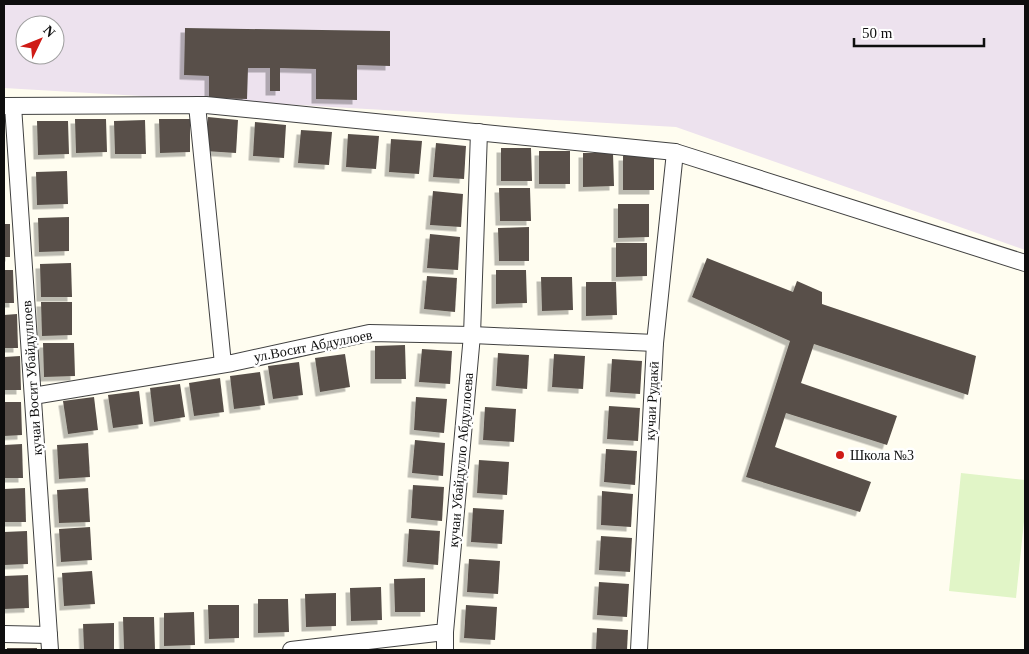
<svg xmlns="http://www.w3.org/2000/svg" width="1029" height="654" viewBox="0 0 1029 654" font-family="Georgia,serif">
<defs>
<filter id="shadow"><feDropShadow dx="-4.5" dy="4.5" stdDeviation="0" flood-color="#0004"/></filter>
</defs>
<rect width="100%" height="100%" fill="#fffdf0"/>
<path fill="#ede2ee" fill-rule="evenodd" d="M4,4H1024L1025,5V250L676,127L4,88ZM25,25H55V55H25Z"/>
<polygon fill="#e1f5c7" points="961,473 1025,480 1025,512 1016,598 949,591"/>
<g fill="#585049" filter="url(#shadow)">
<polygon points="185,28 390,31 390,66 357,65 357,100 316,99 316,69 280,68 280,91 270,91 270,68 248,68 247,99 209,98 209,76 184,75"/>
<polygon points="208,117 238,120 236,153 205,151"/>
<polygon points="75,119 106,119 107,152 76,153"/>
<polygon points="159,119 190,119 190,152 160,153"/>
<polygon points="145,120 146,154 115,154 114,121"/>
<polygon points="37,121 68,121 69,154 38,155"/>
<polygon points="255,122 286,125 284,158 253,156"/>
<polygon points="301,130 332,132 329,165 298,163"/>
<polygon points="348,134 379,136 376,169 346,167"/>
<polygon points="391,139 422,141 419,174 389,172"/>
<polygon points="436,143 466,146 464,179 433,177"/>
<polygon points="501,148 531,148 532,181 501,181"/>
<rect x="539" y="151" width="31" height="33"/>
<polygon points="583,153 613,153 614,186 583,187"/>
<rect x="623" y="156" width="31" height="34"/>
<polygon points="67,171 68,204 37,205 36,172"/>
<polygon points="499,188 530,188 531,221 500,221"/>
<polygon points="433,191 463,194 461,227 430,225"/>
<polygon points="618,204 649,204 649,237 618,238"/>
<polygon points="69,217 69,251 39,252 38,218"/>
<rect x="4" y="224" width="6" height="33"/>
<polygon points="529,227 529,261 499,261 498,228"/>
<polygon points="430,234 460,237 458,270 427,268"/>
<polygon points="616,243 647,243 647,276 616,277"/>
<polygon points="707,258 793,292 797,281 822,292 822,304 976,356 968,395 814,344 801,383 897,416 887,445 786,413 775,447 871,482 860,512 746,477 790,341 692,297"/>
<polygon points="71,263 72,297 41,297 40,264"/>
<polygon points="4,270 13,270 14,303 4,303"/>
<polygon points="496,270 526,270 527,303 496,304"/>
<polygon points="427,276 457,278 455,312 424,309"/>
<polygon points="541,277 572,277 573,310 542,311"/>
<polygon points="586,282 616,282 617,315 586,316"/>
<polygon points="41,302 72,302 72,335 42,336"/>
<polygon points="17,314 18,348 4,348 4,315"/>
<polygon points="43,343 74,343 75,376 44,377"/>
<polygon points="405,345 406,379 375,379 375,346"/>
<polygon points="422,349 452,351 450,384 419,382"/>
<polygon points="498,353 529,355 527,389 496,386"/>
<polygon points="345,354 350,387 320,392 315,358"/>
<polygon points="554,354 585,356 583,389 552,387"/>
<polygon points="20,356 21,390 4,390 4,357"/>
<polygon points="612,359 642,361 640,394 610,392"/>
<polygon points="299,362 303,395 273,399 268,366"/>
<polygon points="260,372 265,405 234,409 230,376"/>
<polygon points="220,378 224,412 194,416 189,383"/>
<polygon points="180,384 185,417 154,422 150,388"/>
<polygon points="139,391 143,424 113,428 108,395"/>
<polygon points="94,397 98,430 68,434 63,401"/>
<polygon points="416,397 447,399 444,433 414,430"/>
<polygon points="4,402 21,402 22,435 4,436"/>
<polygon points="609,406 640,408 638,441 607,439"/>
<polygon points="485,407 516,409 514,442 483,440"/>
<polygon points="415,440 445,443 443,476 412,473"/>
<polygon points="88,443 90,477 59,479 57,445"/>
<polygon points="22,444 23,478 4,478 4,445"/>
<polygon points="606,449 637,451 635,485 604,482"/>
<polygon points="479,460 509,462 507,495 477,493"/>
<polygon points="413,485 444,487 442,521 411,518"/>
<polygon points="25,488 26,522 4,522 4,489"/>
<polygon points="88,488 90,522 59,523 57,490"/>
<polygon points="602,491 633,494 631,527 601,525"/>
<polygon points="473,508 504,510 502,544 471,542"/>
<polygon points="90,527 92,560 61,562 59,529"/>
<polygon points="409,529 440,531 438,565 407,562"/>
<polygon points="27,531 28,564 4,565 4,532"/>
<polygon points="601,536 632,538 630,572 599,570"/>
<polygon points="469,559 500,561 498,594 467,592"/>
<polygon points="92,571 95,604 64,606 62,573"/>
<polygon points="28,575 29,608 4,609 4,576"/>
<polygon points="425,578 425,612 395,612 394,579"/>
<polygon points="599,582 629,584 627,617 597,615"/>
<polygon points="381,587 382,620 351,621 350,588"/>
<polygon points="336,593 336,626 306,627 305,594"/>
<polygon points="258,599 288,599 289,632 258,633"/>
<polygon points="208,605 239,605 239,638 209,639"/>
<polygon points="466,605 497,607 495,640 464,638"/>
<polygon points="194,612 195,645 164,646 164,613"/>
<polygon points="123,617 154,617 155,650 124,650"/>
<polygon points="114,623 114,650 84,650 83,624"/>
<polygon points="597,628 628,630 627,650 596,650"/>
<rect x="7" y="648" width="30" height="2"/>
</g>
<g fill="none" stroke-linecap="round" stroke-linejoin="round">
<defs>
<g id="minor">
<polyline points="197,105 223,364"/>
<polyline points="4,106 206,105 675,152 1025,263"/>
<polyline points="13,106 50,650"/>
<polyline points="33,396 232,363 369,333 472,335 655,343"/>
<polyline points="445,632 445,650"/>
<polyline points="4,634 49,635"/>
<polyline points="291,650 445,632 472,335 479,132"/>
<polyline points="639,650 655,343 675,152"/>
</g>
</defs>
<use href="#minor" stroke="#414141" stroke-width="18"/>
<use href="#minor" stroke="#fff" stroke-width="16"/>
</g>
<circle fill="#cf1b16" stroke="#fff" stroke-width="2" cx="840" cy="455" r="5"/>
<g text-anchor="middle" dominant-baseline="central" stroke-width="5" stroke-linejoin="round" paint-order="stroke">
<g font-size="14" fill="#0e0e0e" stroke="#fff">
<text transform="translate(313 346) rotate(-11)">ул.Восит Абдуллоев</text>
<text transform="translate(32 378) rotate(-94)">кучаи Восит Убайдуллоев</text>
<text transform="translate(652 401) rotate(-87)">кучаи Рудакӣ</text>
<text transform="translate(461 460) rotate(-85)">кучаи Убайдулло Абдуллоева</text>
</g>
<g font-size="14" fill="#0e0e0e" stroke="#fff" text-anchor="start">
<text x="850" y="455">Школа №3</text>
</g>
</g>
<rect width="1029" height="654" fill="none" stroke="#0e0e0e" stroke-width="10"/>
<g transform="translate(40 40) rotate(47)"><circle r="24" fill="#ffffff" stroke="#9f9f9f"/>
<path d="M0-4L9 19L0 12L-9 19Z" fill="#cf1b16"/>
<text y="-8" font-size="14" font-weight="bold" text-anchor="middle" fill="#0e0e0e">N</text>
</g>
<path d="M854 38v8h130v-8" fill="none" stroke="#0e0e0e" stroke-width="2.5"/>
<text x="862" y="38" font-size="15" fill="#0e0e0e" stroke="#ffffff" stroke-width="4" paint-order="stroke">50 m</text>
</svg>
